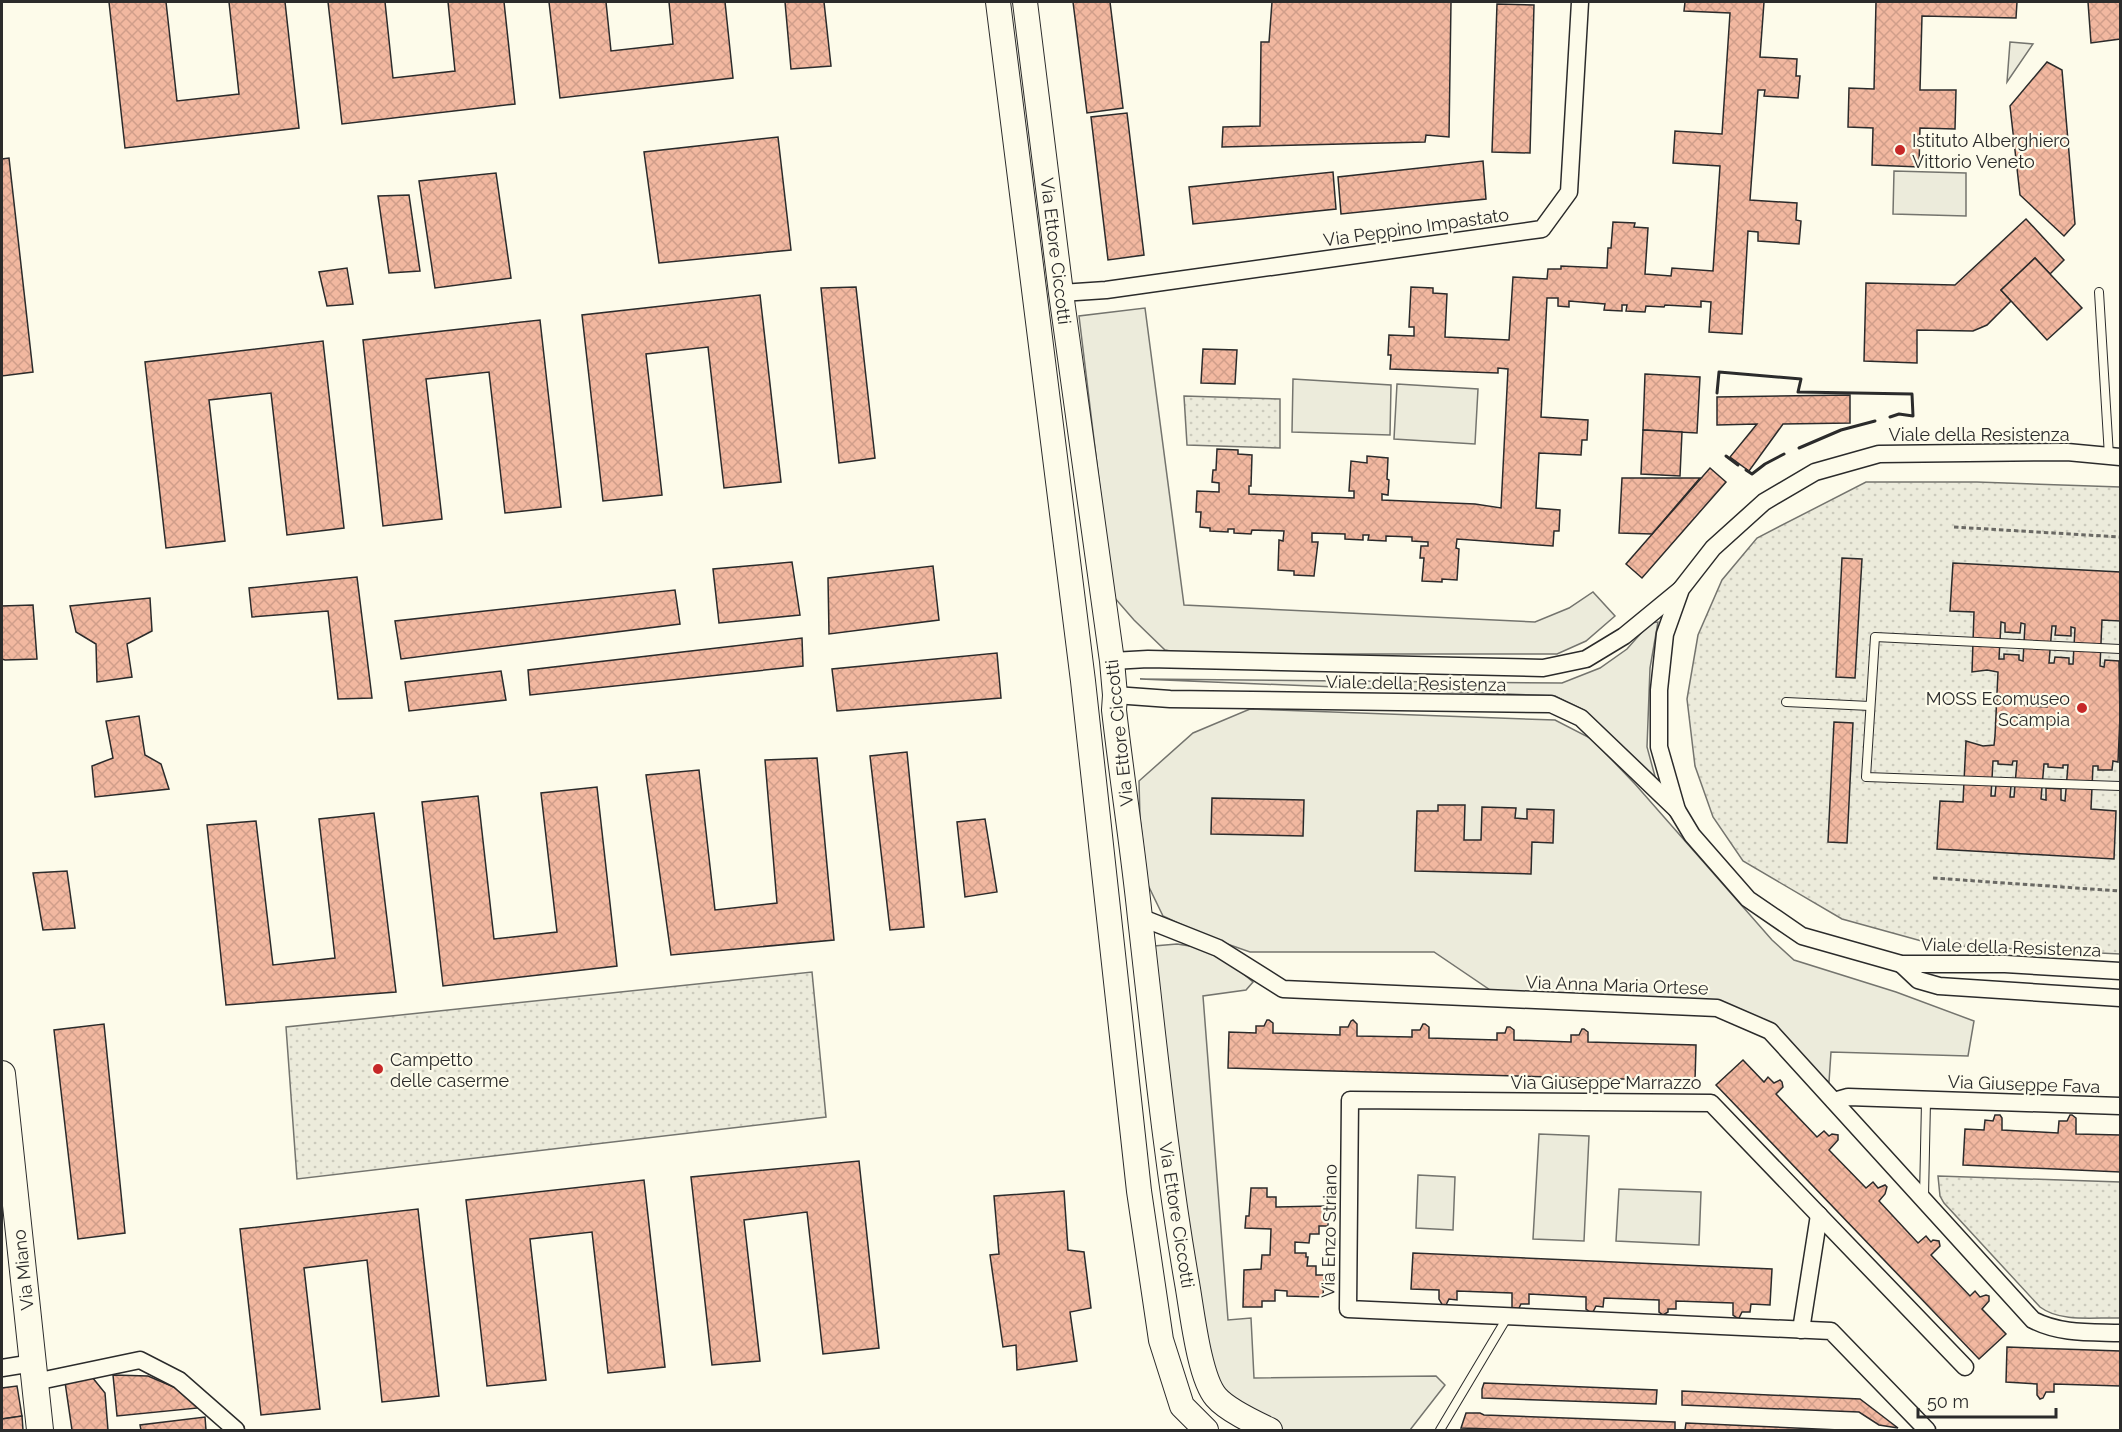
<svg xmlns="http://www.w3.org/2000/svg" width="2122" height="1432" viewBox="0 0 2122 1432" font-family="Raleway,sans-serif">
<defs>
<pattern id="park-dots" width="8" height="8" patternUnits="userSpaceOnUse" patternTransform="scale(1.5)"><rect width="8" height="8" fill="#ecebdb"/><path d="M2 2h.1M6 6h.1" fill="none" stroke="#cbcabc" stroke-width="1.8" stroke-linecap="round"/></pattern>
<pattern id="building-cross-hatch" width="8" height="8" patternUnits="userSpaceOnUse" patternTransform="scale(1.5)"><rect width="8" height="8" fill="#f2b8a0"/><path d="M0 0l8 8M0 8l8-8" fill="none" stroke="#d09e8a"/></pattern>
</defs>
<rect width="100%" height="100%" fill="#fdfbea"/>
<g fill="#ecebdb" stroke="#74746e" stroke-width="1.5">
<polygon points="2010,42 2033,44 2007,82"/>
<polygon points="1894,171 1966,173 1966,216 1893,214"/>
<polygon points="1145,308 1184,605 1535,622 1569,608 1593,592 1615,616 1586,641 1557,654 1185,654 1165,650 1134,620 1113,596 1079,316"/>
<polygon points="1293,379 1391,385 1390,435 1292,432"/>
<polygon points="1397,384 1478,389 1475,444 1394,439"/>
<polygon points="1658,622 1650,668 1647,747 1656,780 1584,710 1555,696 1140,679 1562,683 1600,668 1627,649 1650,623"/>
<polygon points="1250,709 1555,720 1592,739 1635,784 1772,940 1794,960 1896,992 1974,1021 1968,1056 1831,1052 1829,1082 1754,1024 1665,1006 1505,1000 1434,952 1250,952 1210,938 1163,916 1148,885 1140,819 1139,781 1193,733"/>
<polygon points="1177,944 1215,950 1253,982 1246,990 1203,996 1228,1320 1251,1318 1254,1378 1436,1376 1445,1385 1410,1430 1271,1430 1205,1374 1154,946"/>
<polygon points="1539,1134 1589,1136 1584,1241 1533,1239"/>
<polygon points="1418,1175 1455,1177 1453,1230 1416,1228"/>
<polygon points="1619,1189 1701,1192 1699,1245 1616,1241"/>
</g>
<g fill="url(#park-dots)" stroke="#74746e" stroke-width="1.5">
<polygon points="1184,396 1280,399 1280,448 1187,445"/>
<polygon points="1866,482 1977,482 2120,487 2120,954 1936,945 1842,919 1743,861 1713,817 1695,766 1687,699 1698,635 1722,580 1757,538"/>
<polygon points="812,972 826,1117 297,1179 286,1027"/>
<path d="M1938,1176L2120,1182V1318C2096,1317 2061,1323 2040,1307L1944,1203L1940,1196Z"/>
</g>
<g fill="url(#building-cross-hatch)" stroke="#2b2b2b" stroke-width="1.5" fill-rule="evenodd">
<polygon points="109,2 166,2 177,101 239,94 229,2 285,2 299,128 125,148"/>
<polygon points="328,2 385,2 393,78 455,71 448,2 504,2 515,104 342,124"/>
<polygon points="549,2 606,2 611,51 673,44 669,2 725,2 733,78 560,98"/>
<polygon points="785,2 824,2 831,66 791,69"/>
<polygon points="1073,2 1110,2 1123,108 1087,113"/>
<polygon points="1272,2 1451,2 1449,137 1426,135 1425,142 1222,147 1223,127 1260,126 1261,42 1269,42"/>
<polygon points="1685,2 1764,2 1760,57 1797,59 1796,76 1800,76 1798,98 1764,96 1765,90 1758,90 1750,200 1797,203 1796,220 1801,221 1799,244 1758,241 1758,232 1748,231 1742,334 1709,332 1711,302 1701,301 1701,307 1665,305 1664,307 1646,306 1645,312 1626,311 1627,305 1622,305 1622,311 1604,310 1605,304 1569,301 1569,307 1558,306 1558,298 1547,298 1541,417 1588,420 1587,440 1582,440 1581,455 1539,453 1536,508 1560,510 1559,531 1554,531 1553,546 1457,539 1456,548 1459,549 1457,580 1442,579 1442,582 1422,581 1424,558 1420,558 1421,546 1428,546 1428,542 1412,541 1412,537 1386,536 1386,541 1368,540 1369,535 1363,535 1363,540 1345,539 1345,534 1312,533 1312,542 1318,542 1314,576 1294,575 1294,571 1278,570 1279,540 1283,541 1284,531 1252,530 1251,534 1234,533 1234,529 1228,529 1228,532 1210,531 1210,528 1200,527 1201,512 1196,512 1197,491 1219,492 1219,483 1212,482 1213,470 1216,470 1217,449 1238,450 1238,454 1252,455 1251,486 1249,486 1249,494 1354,498 1354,491 1349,491 1351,461 1367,463 1367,456 1388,458 1387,479 1389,480 1388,495 1382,494 1382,500 1475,504 1501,508 1508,369 1498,368 1498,373 1390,369 1391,355 1388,355 1389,335 1414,336 1414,327 1409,327 1411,287 1433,288 1433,293 1447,294 1445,337 1509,340 1513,277 1547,279 1548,269 1561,269 1561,266 1607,268 1608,248 1611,248 1613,222 1635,223 1634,227 1648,228 1645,274 1671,276 1672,268 1713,271 1720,166 1673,163 1675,131 1722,134 1730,13 1684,11"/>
<polygon points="1876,2 2017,2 2016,18 1922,16 1920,90 1956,90 1955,129 1920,128 1919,167 1872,165 1873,128 1848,127 1849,88 1874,89"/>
<polygon points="2088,2 2120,2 2120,39 2091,43"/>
<polygon points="1497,4 1534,5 1530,153 1492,152"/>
<polygon points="2047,62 2062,70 2075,224 2064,236 2020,195 2010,106"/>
<polygon points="1127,113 1144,255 1108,260 1091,117"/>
<polygon points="778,137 791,250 659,263 644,152"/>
<polygon points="9,158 33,372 2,376 2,159"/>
<polygon points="1483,161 1486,199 1341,214 1338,177"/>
<polygon points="1333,172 1336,209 1193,224 1189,187"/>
<polygon points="496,173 511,278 435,288 419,181"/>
<polygon points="409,195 420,271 389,273 378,196"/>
<polygon points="2026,219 2064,260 2050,274 2035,258 2001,290 2011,301 1987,325 1973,331 1917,330 1917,363 1864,361 1866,283 1955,285"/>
<polygon points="2035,258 2082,308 2047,340 2001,290"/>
<polygon points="347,268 353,304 327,306 319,272"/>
<polygon points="856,287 875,458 839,463 821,288"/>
<polygon points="760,295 781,482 724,488 708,347 646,354 662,495 603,501 582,315"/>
<polygon points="540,320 561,507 505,513 489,372 426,379 442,519 383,526 363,340"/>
<polygon points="323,341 344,528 287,535 271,393 209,400 225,541 166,548 145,362"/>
<polygon points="1203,349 1237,350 1235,384 1201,383"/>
<polygon points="1645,374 1700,377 1697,433 1643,430"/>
<polygon points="1850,395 1850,423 1783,424 1749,471 1730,457 1757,424 1717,425 1717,397"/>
<polygon points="1643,430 1682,432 1680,476 1641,474"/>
<polygon points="1710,468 1726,482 1642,578 1626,564"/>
<polygon points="1622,478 1700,478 1652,534 1619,533"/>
<polygon points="1842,558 1862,559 1855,678 1836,677"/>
<polygon points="792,562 800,615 719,623 713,569"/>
<path d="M1953,563L2120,572V621L2102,620L2100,666L2104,667L2105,660L2119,661L2120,716L2118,762L2113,761L2112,770H2098V766H2093L2091,809L2116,811L2114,859L1937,849L1940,801L1963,802L1966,741L1983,746L1994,745L1995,736L1998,672L1987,670L1972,672L1974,612L1950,611ZM2001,622L2005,623V632L2020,633L2021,623L2025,624L2023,661L2019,660V655L2004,654V659H1999ZM2052,626H2056L2055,635L2071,636V627L2075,628L2073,664H2069V658L2055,657L2054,663H2049ZM2021,696L2047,698V707L2020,705ZM2019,715L2046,717V726L2019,724ZM1993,761H1998V764L2012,765L2013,761H2017L2014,797H2010L2011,786L1996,785L1995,796H1991ZM2044,764H2048V767L2063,768V765H2068L2065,801L2061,800V789L2046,788V800L2041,799Z"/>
<polygon points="933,566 939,620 829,634 828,578"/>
<polygon points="357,577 372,698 338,699 328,611 252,617 249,588"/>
<polygon points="675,590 680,624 401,659 395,621"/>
<polygon points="150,598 152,631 127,644 132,677 97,682 96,644 76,632 70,606"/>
<polygon points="33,605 37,659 5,660 2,659 2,606"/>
<polygon points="802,638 803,666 530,695 528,670"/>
<polygon points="997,653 1001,698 837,711 832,669"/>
<polygon points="501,671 506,700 409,711 405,682"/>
<polygon points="139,716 145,755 161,764 169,789 95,797 92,766 113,758 106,721"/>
<polygon points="1834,722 1853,723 1847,843 1828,842"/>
<polygon points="907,752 924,927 890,930 870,756"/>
<polygon points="817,758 834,940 671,955 646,775 699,770 715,910 777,903 765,760"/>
<polygon points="597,787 617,966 443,986 422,802 478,796 494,939 557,932 541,793"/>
<polygon points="1212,798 1304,800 1303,836 1211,834"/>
<polygon points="1438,805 1465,805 1464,840 1481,840 1482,807 1516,808 1515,818 1527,819 1527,809 1554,810 1553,843 1532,842 1531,874 1415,871 1417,811 1438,811"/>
<polygon points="374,813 396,992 226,1005 207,825 256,821 273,965 335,958 319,819"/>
<polygon points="985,819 997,892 965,897 957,822"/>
<polygon points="67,871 75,928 43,930 33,873"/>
<polygon points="1267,1020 1269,1020 1273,1023 1273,1033 1340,1035 1340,1027 1348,1027 1351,1021 1353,1020 1357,1024 1357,1036 1412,1037 1412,1030 1420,1030 1423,1024 1425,1024 1429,1027 1429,1038 1497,1040 1497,1033 1505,1033 1507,1027 1510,1027 1514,1030 1514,1040 1571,1042 1571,1035 1579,1035 1582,1029 1584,1029 1588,1032 1588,1042 1696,1045 1695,1081 1228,1068 1229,1032 1256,1033 1256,1026 1264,1026"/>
<polygon points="104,1024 125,1233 78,1239 54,1030"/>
<polygon points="1743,1060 1764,1082 1768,1077 1774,1083 1780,1080 1782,1082 1783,1087 1776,1094 1817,1137 1824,1131 1829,1136 1832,1134 1838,1135 1838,1140 1829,1150 1866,1188 1873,1182 1878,1188 1885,1185 1887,1187 1885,1194 1879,1201 1918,1243 1926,1236 1931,1242 1933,1240 1939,1241 1940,1246 1931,1255 1970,1296 1975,1291 1980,1297 1986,1295 1989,1296 1989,1301 1982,1309 2006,1334 1979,1359 1716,1085"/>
<polygon points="1995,1115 2000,1115 2002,1118 2002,1130 2058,1133 2059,1121 2067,1121 2070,1115 2072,1115 2076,1118 2076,1134 2120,1135 2120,1172 1963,1165 1965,1129 1984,1130 1985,1120 1993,1121"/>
<polygon points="859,1161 879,1348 823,1354 807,1212 744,1220 760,1361 712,1365 691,1177"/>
<polygon points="644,1180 665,1367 608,1373 592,1232 530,1239 546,1380 487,1386 466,1200"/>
<polygon points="1251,1188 1267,1188 1267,1197 1276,1197 1276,1207 1328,1206 1328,1226 1319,1226 1319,1234 1310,1234 1309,1243 1295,1242 1295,1253 1306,1253 1306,1257 1308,1257 1307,1266 1316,1266 1316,1275 1324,1275 1323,1297 1287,1296 1287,1291 1275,1290 1275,1301 1262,1301 1262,1307 1243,1307 1244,1270 1261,1269 1262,1255 1270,1255 1271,1229 1245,1228 1246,1216 1249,1216"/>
<polygon points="1064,1191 1068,1250 1084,1252 1091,1308 1070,1312 1077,1361 1017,1370 1016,1345 1003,1347 990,1255 999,1254 994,1196"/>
<polygon points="418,1209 439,1396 382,1402 367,1260 304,1268 320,1409 261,1415 240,1229"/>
<polygon points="1413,1253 1772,1269 1770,1305 1751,1304 1750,1312 1742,1312 1739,1318 1737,1318 1733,1315 1733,1303 1676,1301 1676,1309 1668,1309 1668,1312 1663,1315 1659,1312 1659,1300 1604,1298 1603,1307 1596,1306 1593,1312 1590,1312 1586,1309 1586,1297 1529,1294 1529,1304 1521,1304 1518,1310 1513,1309 1512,1307 1512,1293 1457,1291 1457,1300 1449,1299 1446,1305 1443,1306 1439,1299 1439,1290 1411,1289"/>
<polygon points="2007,1347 2120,1351 2120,1386 2054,1384 2054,1392 2046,1392 2043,1398 2040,1399 2037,1395 2037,1384 2006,1382"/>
<polygon points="113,1375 148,1376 188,1393 198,1408 117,1416"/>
<polygon points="92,1377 105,1393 108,1430 72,1430 65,1382"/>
<polygon points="1484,1383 1657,1390 1656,1404 1482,1398 1482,1389"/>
<polygon points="17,1386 22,1416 2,1419 2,1388"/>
<polygon points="1682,1391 1860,1399 1898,1428 1879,1425 1859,1412 1682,1405"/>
<polygon points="1466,1413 1480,1413 1484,1415 1675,1422 1675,1430 1524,1430 1461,1428"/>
<polygon points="22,1416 23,1430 2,1430 2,1419"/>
<polygon points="205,1417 206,1430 141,1430 140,1425"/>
<polygon points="1686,1423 1840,1430 1685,1430"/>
</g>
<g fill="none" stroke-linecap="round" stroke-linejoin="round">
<defs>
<g id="lane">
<polyline points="2099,292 2109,456"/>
<polyline points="2120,649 1875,637 1866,777 2120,786"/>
<polyline points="1786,702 1870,706"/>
<polyline points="1924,1197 1926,1101"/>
<polyline points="1440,1430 1508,1316"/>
</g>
<g id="street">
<polyline points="1061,293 1106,290 1542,229 1569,192 1580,2"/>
<polyline points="2120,457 2067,452 1879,454 1815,472 1764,502 1713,548 1681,589 1665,634 1659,690 1659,747 1677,810 1692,835 1748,899 1802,936 1901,964 2005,964 2120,971"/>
<polyline points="1112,661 1148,659 1543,668 1586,659 1624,636 1680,590"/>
<polyline points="1115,695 1170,699 1551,704 1581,718 1677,810"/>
<path d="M1140,917L1218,948L1283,989L1717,1008L1770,1031L2033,1320C2060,1334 2090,1332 2120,1333"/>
<polyline points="1901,964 1918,980 1939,986 2120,998"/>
<polyline points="1834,1101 1848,1097 2120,1106"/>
<polyline points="1801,1330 1819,1215"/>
<polyline points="2,1368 33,1363"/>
<polyline points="35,1382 140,1360 179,1380 236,1430"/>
<polyline points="1927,1430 1831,1331 1348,1309 1350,1100 1711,1103 1965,1367"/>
</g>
<g id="secondary">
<polyline points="998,2 1083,681 1139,1191 1161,1340 1182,1406 1206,1430"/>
<path d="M1025,2L1061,293L1112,661L1115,695L1114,710C1122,780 1133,849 1140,918C1154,1040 1166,1162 1187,1283C1192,1311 1199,1377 1216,1397C1227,1410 1255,1423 1270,1430"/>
</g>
<polyline id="primary" points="2,1074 40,1430"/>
</defs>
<use href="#lane" stroke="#2b2b2b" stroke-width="10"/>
<use href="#street" stroke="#2b2b2b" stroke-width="19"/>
<use href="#secondary" stroke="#2b2b2b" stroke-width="26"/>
<use href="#primary" stroke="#2b2b2b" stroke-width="28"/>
<g stroke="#6a6964" stroke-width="3" stroke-dasharray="4.5 3" stroke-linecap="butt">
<polyline points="1954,527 2120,537"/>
<polyline points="1933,878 2120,891"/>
</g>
<use href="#lane" stroke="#fdfbea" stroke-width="8"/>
<use href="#street" stroke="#fdfbea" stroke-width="16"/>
<use href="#secondary" stroke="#fdfbea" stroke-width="24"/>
<use href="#primary" stroke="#fdfbea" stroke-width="26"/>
<g stroke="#2b2b2b" stroke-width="3">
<polyline points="1717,393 1719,372 1801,379 1798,392 1912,394 1913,416 1899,414 1890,417"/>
<polyline points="1799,448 1841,430 1875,421"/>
<polyline points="1726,456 1738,465"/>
<polyline points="1746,470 1752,474 1765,464 1784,454"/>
</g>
</g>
<g fill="#c62828" stroke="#fdfbea" stroke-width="2">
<circle cx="1900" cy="150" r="6"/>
<circle cx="2082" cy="708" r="6"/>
<circle cx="378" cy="1069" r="6"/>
</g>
<g text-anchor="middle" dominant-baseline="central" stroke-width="4.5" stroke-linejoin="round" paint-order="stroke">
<g font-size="18" fill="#2b2b2b" stroke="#fdfbea" text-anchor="start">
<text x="1912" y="140">Istituto Alberghiero<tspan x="1912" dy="21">Vittorio Veneto</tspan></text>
<text x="2070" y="698" text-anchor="end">MOSS Ecomuseo<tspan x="2070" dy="21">Scampia</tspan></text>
<text x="390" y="1059">Campetto<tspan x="390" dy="21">delle caserme</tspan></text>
</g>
<g font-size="18" fill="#2b2b2b" stroke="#fdfbea">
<text transform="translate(1416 227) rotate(-8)">Via Peppino Impastato</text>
<text transform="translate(1056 251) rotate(83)">Via Ettore Ciccotti</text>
<text x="1979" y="434">Viale della Resistenza</text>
<text transform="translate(1416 683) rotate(1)">Viale della Resistenza</text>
<text transform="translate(1119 733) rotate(-96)">Via Ettore Ciccotti</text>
<text transform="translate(2011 947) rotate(2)">Viale della Resistenza</text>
<text transform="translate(1617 985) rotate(2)">Via Anna Maria Ortese</text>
<text x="1606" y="1082">Via Giuseppe Marrazzo</text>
<text transform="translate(2024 1084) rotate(2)">Via Giuseppe Fava</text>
<text transform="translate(1177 1215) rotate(81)">Via Ettore Ciccotti</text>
<text transform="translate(1329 1231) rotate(-89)">Via Enzo Striano</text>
<text transform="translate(23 1270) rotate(-96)">Via Miano</text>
</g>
</g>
<rect width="2122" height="1432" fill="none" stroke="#2b2b2b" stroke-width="6"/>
<path d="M1918 1408v9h138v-9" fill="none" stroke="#2b2b2b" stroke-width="3"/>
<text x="1927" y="1408" font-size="18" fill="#2b2b2b" stroke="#fdfbea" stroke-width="4.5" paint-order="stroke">50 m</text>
</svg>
